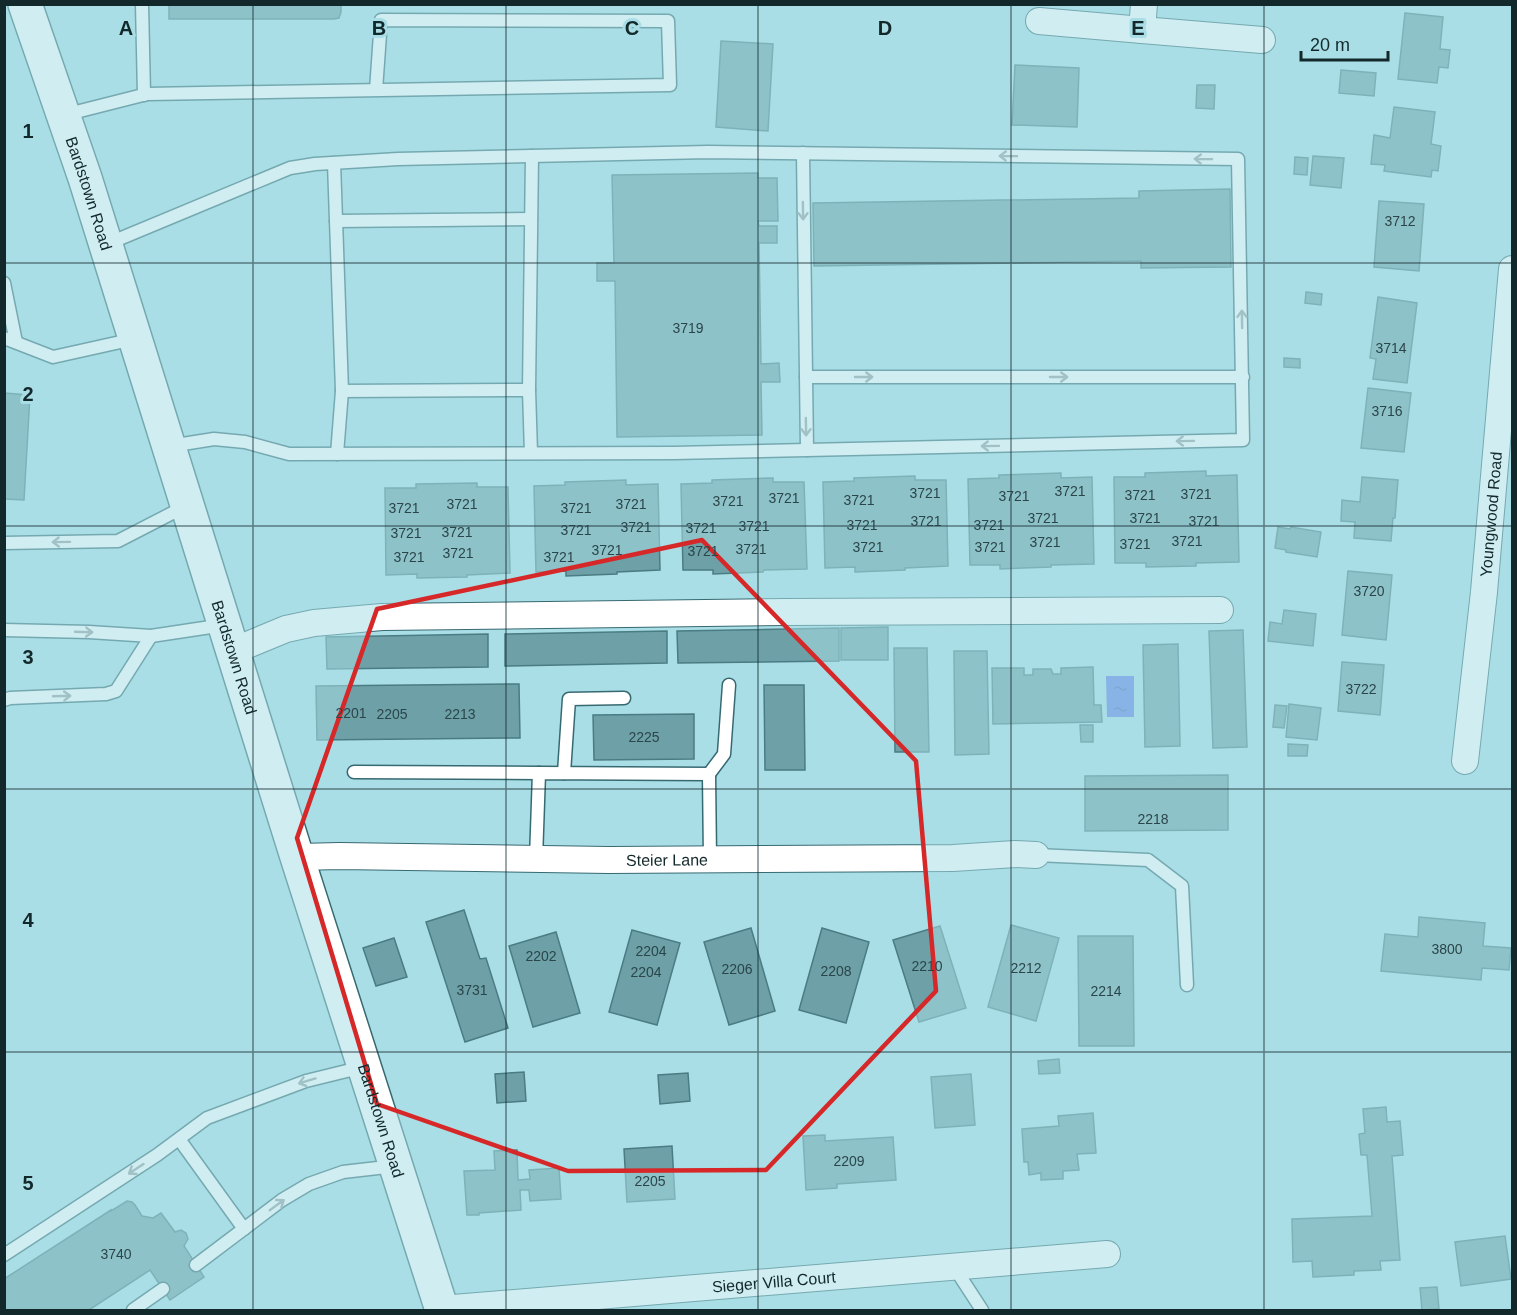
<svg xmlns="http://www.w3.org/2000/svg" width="1517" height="1315" viewBox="0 0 1517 1315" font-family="Helvetica,sans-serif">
<defs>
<pattern id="water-ripples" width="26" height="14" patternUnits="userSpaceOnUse" patternTransform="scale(1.5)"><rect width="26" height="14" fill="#5d7fe6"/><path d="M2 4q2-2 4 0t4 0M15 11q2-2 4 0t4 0" fill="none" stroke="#4c68bb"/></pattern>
</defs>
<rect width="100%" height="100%" fill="#aadee6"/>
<polygon fill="url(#water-ripples)" points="1106,676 1134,676 1134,717 1107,717"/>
<g fill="#6da0a7" stroke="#4a7c83" stroke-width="1.5">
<polygon points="169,4 341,4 341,12 339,18 334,19 169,19"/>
<polygon points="1405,13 1443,17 1440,49 1450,50 1448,68 1439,67 1437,83 1398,79"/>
<polygon points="721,41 773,44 768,131 716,127"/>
<polygon points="1015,65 1079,68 1077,127 1012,125"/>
<polygon points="1341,70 1376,73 1374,96 1339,93"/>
<polygon points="1197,85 1215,85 1214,109 1196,108"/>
<polygon points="1394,107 1435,112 1431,144 1441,146 1438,171 1432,170 1431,177 1384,171 1385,165 1371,164 1374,135 1390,138"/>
<polygon points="1313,156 1344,158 1341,188 1310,185"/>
<polygon points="1295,157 1308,158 1307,175 1294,174"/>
<polygon points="758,173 758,178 777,178 778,221 758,221 759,226 777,226 777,243 759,243 761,364 779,363 780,382 761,382 762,435 617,437 615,281 597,281 597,263 614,263 612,175"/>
<polygon points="1230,189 1231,267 1141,268 1141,261 814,266 813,203 1139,198 1139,191"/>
<polygon points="1379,201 1424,204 1419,271 1374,267"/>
<polygon points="1306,292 1322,294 1321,305 1305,303"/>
<polygon points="1378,297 1417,303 1407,383 1373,379 1376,359 1370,358"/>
<polygon points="1284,358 1300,359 1300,368 1284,367"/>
<polygon points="1368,388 1411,393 1404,452 1361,448"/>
<polygon points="4,393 30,395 24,500 4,499"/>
<polygon points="1206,471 1206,476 1237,475 1239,562 1196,563 1196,566 1146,567 1146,563 1115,563 1114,477 1145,477 1145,473"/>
<polygon points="1061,473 1061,478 1092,477 1094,564 1051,565 1051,567 1000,569 1000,565 970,565 968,479 999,478 999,475"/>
<polygon points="915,476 915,480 946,480 948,566 905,568 905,570 855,572 855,567 825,568 823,482 854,481 854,478"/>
<polygon points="1362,477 1398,480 1395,518 1393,518 1391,541 1354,538 1355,522 1341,521 1342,500 1360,502"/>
<polygon points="773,478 773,482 804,482 807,569 764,570 763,572 713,574 713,570 683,570 681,484 712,483 712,480"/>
<polygon points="626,480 626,485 658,484 660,570 617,572 617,574 566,576 566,571 536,572 534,486 565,485 565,482"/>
<polygon points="477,483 477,487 508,487 510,573 467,575 467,577 417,578 417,574 386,575 385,488 416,488 416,484"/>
<polygon points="1278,527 1290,529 1291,527 1321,532 1317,557 1286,552 1286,550 1275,548"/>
<polygon points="1348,571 1392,575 1386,640 1342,635"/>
<polygon points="1284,610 1316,614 1313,646 1268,641 1270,622 1282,624"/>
<polygon points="888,627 888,660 841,660 841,628"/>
<polygon points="839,628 839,661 678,663 677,631"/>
<polygon points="1243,630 1247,747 1213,748 1209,631"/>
<polygon points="667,631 667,663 505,666 505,634"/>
<polygon points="488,634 488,667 327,669 326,637"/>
<polygon points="1178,644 1180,746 1145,747 1143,645"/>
<polygon points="894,648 927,648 929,752 895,752"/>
<polygon points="954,651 987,651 989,754 955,755"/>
<polygon points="1342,662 1384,665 1380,715 1338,711"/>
<polygon points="1093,667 1094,705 1101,705 1102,722 993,724 992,668 1024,668 1024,675 1033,675 1033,669 1051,669 1053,674 1061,674 1061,668"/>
<polygon points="519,684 520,738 317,740 316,686"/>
<polygon points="764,685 804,685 805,770 765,770"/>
<polygon points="1289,704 1321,708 1317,740 1286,737"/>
<polygon points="1275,705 1287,706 1284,728 1273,727"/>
<polygon points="694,714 694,759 594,760 593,715"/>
<polygon points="1080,725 1093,725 1093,742 1081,742"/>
<polygon points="1288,744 1308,745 1307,756 1288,756"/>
<polygon points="1228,775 1228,830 1085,831 1085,776"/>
<polygon points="464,910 480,959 486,958 508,1028 465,1042 426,922"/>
<polygon points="1419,917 1485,923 1483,946 1511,948 1509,970 1482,968 1481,980 1381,971 1385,934 1418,937"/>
<polygon points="1011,925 1059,938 1036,1021 988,1007"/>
<polygon points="940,926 966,1008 919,1022 893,940"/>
<polygon points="751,928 775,1011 729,1025 704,942"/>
<polygon points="822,928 869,942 846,1023 799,1010"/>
<polygon points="632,930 680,943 657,1025 609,1012"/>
<polygon points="556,932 580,1013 533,1027 509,946"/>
<polygon points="1078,936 1133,936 1134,1046 1079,1046"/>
<polygon points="394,938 407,977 376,986 363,948"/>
<polygon points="1059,1059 1060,1073 1039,1074 1038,1061"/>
<polygon points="524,1072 526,1101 497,1103 495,1074"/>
<polygon points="688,1073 690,1101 660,1104 658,1075"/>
<polygon points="971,1074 975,1125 935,1128 931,1077"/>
<polygon points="1386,1107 1387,1122 1400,1121 1403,1155 1392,1156 1400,1260 1380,1261 1381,1270 1354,1271 1354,1275 1313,1277 1312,1261 1293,1262 1292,1219 1372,1216 1367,1155 1361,1155 1359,1134 1365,1133 1363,1109"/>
<polygon points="1093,1113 1096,1153 1077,1154 1079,1170 1063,1171 1063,1179 1060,1179 1041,1180 1041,1173 1029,1175 1028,1162 1024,1162 1022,1129 1059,1126 1058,1116"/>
<polygon points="825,1135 825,1141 893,1137 896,1180 837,1184 837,1188 806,1190 803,1136"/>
<polygon points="672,1146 675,1199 627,1202 624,1149"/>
<polygon points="517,1150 518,1180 530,1179 529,1170 559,1168 561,1199 530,1201 529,1190 520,1190 521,1210 479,1213 479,1215 467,1215 464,1171 495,1170 494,1151"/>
<polygon points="127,1201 132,1202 135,1205 142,1216 153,1218 161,1213 175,1232 181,1230 186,1233 188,1239 184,1246 204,1277 170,1300 150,1270 89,1310 4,1310 4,1279 111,1210 111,1211"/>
<polygon points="1505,1236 1511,1279 1461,1286 1455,1242"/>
<polygon points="1437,1287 1439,1309 1422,1310 1420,1288"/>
</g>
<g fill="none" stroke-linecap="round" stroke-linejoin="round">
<defs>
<g id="service">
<polyline points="142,4 144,95"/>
<polyline points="64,115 147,94 670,85 668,21 381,20 376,90"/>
<polyline points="803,153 807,450"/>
<polyline points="334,163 342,391 529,390 532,156"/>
<polyline points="336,221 531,219"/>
<polyline points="107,244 290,168 315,164 398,159 708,152 1238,159 1243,440 674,453 289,454 245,442 214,439 170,446"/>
<polyline points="4,283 16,342"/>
<polyline points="4,338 53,357 134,339"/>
<polyline points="806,377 1243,377"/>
<polyline points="529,390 531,453"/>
<polyline points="337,454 342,391"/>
<polyline points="4,543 118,541 186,506"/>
<polyline points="4,630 89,632 151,636 224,625"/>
<polyline points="4,700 10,698 106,694 116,691 151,636"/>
<polyline points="354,772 539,773"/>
<polyline points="564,773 569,699 624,698"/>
<polyline points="709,774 724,754 729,685"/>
<polyline points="1036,855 1148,860 1182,886 1187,985"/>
<polyline points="536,859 539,773 709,774 710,859"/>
<polyline points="179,1139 244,1229"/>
<polyline points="4,1255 157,1155 207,1118 306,1081 363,1067"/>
<polyline points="196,1265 282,1200 309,1184 343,1172 395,1166"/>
<polyline points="954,1267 982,1310"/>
<polyline points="133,1310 163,1289"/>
</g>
<g id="minor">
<polyline points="1144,4 1142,30 1262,40"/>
<polyline points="1039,21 1142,30"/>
<polyline points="233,651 286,629 314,623 382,617 786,612 1220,610"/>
<path id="s1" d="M1465,761L1484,592L1512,269"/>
<path id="s2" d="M297,857L340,856L609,860L953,858L1015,854L1036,855"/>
<path id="s3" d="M441,1309L1107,1254"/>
</g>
<g id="secondary">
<path id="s4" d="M25,4L85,178L297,857L442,1310"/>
</g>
</defs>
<use href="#service" stroke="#376971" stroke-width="15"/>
<use href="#minor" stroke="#376971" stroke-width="28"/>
<use href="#secondary" stroke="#376971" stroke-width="36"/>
<use href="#service" stroke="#fff" stroke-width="12"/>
<use href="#minor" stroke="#fff" stroke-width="26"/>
<use href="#secondary" stroke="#fff" stroke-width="33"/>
</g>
<defs><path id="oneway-shaft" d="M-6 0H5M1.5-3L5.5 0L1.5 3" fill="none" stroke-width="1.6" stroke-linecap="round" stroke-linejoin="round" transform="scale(1.5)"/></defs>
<g stroke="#959ea0">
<use href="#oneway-shaft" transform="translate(1008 156) rotate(-179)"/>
<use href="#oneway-shaft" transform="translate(1203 159) rotate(-179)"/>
<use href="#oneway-shaft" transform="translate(803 211) rotate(89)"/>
<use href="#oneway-shaft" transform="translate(1242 319) rotate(-91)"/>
<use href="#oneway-shaft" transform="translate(864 377)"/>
<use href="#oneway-shaft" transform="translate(1059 377)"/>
<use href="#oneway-shaft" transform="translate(806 427) rotate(89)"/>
<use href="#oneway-shaft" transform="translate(1185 441) rotate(179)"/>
<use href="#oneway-shaft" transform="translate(990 446) rotate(179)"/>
<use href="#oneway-shaft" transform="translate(61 542) rotate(179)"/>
<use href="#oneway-shaft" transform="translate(84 632) rotate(2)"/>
<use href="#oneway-shaft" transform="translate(62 696) rotate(-2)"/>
<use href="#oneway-shaft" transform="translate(307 1081) rotate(163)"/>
<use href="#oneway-shaft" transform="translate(136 1169) rotate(147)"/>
<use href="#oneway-shaft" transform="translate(277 1205) rotate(-36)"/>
</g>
<path d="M0 0H1517V1315H0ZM702,540L916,761L936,991L766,1170L568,1171L377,1104L297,838L377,609Z" fill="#aadee6" fill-opacity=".55" fill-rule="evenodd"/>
<path fill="none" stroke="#d62828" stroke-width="4.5" stroke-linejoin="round" d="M702,540L916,761L936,991L766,1170L568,1171L377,1104L297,838L377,609Z"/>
<path fill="none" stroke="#13282b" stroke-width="1.5" stroke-opacity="0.55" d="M253,4V1310M506,4V1310M758,4V1310M1011,4V1310M1264,4V1310M4,263H1512M4,526H1512M4,789H1512M4,1052H1512"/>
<g text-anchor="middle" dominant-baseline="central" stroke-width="6" stroke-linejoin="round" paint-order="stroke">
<g font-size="14" fill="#2a464a">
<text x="1400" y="221">3712</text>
<text x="688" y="328">3719</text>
<text x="1391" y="348">3714</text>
<text x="1387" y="411">3716</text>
<text x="1070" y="491">3721</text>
<text x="925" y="493">3721</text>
<text x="1196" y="494">3721</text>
<text x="1140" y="495">3721</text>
<text x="1014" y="496">3721</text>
<text x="784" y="498">3721</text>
<text x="859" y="500">3721</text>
<text x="728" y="501">3721</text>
<text x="462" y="504">3721</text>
<text x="631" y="504">3721</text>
<text x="404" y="508">3721</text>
<text x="576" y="508">3721</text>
<text x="1043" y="518">3721</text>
<text x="1145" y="518">3721</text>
<text x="926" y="521">3721</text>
<text x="1204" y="521">3721</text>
<text x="862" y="525">3721</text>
<text x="989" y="525">3721</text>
<text x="754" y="526">3721</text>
<text x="636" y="527">3721</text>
<text x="701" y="528">3721</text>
<text x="576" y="530">3721</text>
<text x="457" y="532">3721</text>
<text x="406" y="533">3721</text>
<text x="1187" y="541">3721</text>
<text x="1045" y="542">3721</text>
<text x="1135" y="544">3721</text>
<text x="868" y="547">3721</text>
<text x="990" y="547">3721</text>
<text x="751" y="549">3721</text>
<text x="607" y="550">3721</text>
<text x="703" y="551">3721</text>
<text x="458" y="553">3721</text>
<text x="409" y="557">3721</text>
<text x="559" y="557">3721</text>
<text x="1369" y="591">3720</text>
<text x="1361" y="689">3722</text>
<text x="351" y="713">2201</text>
<text x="392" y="714">2205</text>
<text x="460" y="714">2213</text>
<text x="644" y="737">2225</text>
<text x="1153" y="819">2218</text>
<text x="1447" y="949">3800</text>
<text x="651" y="951">2204</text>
<text x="541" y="956">2202</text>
<text x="927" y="966">2210</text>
<text x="1026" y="968">2212</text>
<text x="737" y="969">2206</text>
<text x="836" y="971">2208</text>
<text x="646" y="972">2204</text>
<text x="472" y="990">3731</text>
<text x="1106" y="991">2214</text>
<text x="849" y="1161">2209</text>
<text x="650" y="1181">2205</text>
<text x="116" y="1254">3740</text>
</g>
<g font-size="16" fill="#13282b" stroke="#aadee6">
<text stroke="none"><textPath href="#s4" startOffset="200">Bardstown Road</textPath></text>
<text stroke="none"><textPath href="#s1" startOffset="248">Youngwood Road</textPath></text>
<text stroke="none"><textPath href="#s4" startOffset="686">Bardstown Road</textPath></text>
<text stroke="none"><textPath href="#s2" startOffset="370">Steier Lane</textPath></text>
<text stroke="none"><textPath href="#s4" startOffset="1172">Bardstown Road</textPath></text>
<text stroke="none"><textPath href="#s3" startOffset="334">Sieger Villa Court</textPath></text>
</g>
</g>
<g font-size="20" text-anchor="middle" font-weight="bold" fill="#13282b" stroke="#aadee6" stroke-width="6" stroke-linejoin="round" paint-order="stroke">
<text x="126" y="35">A</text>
<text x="379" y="35">B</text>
<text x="632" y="35">C</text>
<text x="885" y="35">D</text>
<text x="1138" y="35">E</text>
<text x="28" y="138">1</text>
<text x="28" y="401">2</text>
<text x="28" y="664">3</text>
<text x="28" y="927">4</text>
<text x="28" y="1190">5</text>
</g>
<rect width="1517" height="1315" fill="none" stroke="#13282b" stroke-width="12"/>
<path d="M1301 51v9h87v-9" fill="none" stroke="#13282b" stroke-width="3"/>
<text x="1310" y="51" font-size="18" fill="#13282b" stroke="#aadee6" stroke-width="4.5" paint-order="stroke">20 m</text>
</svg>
